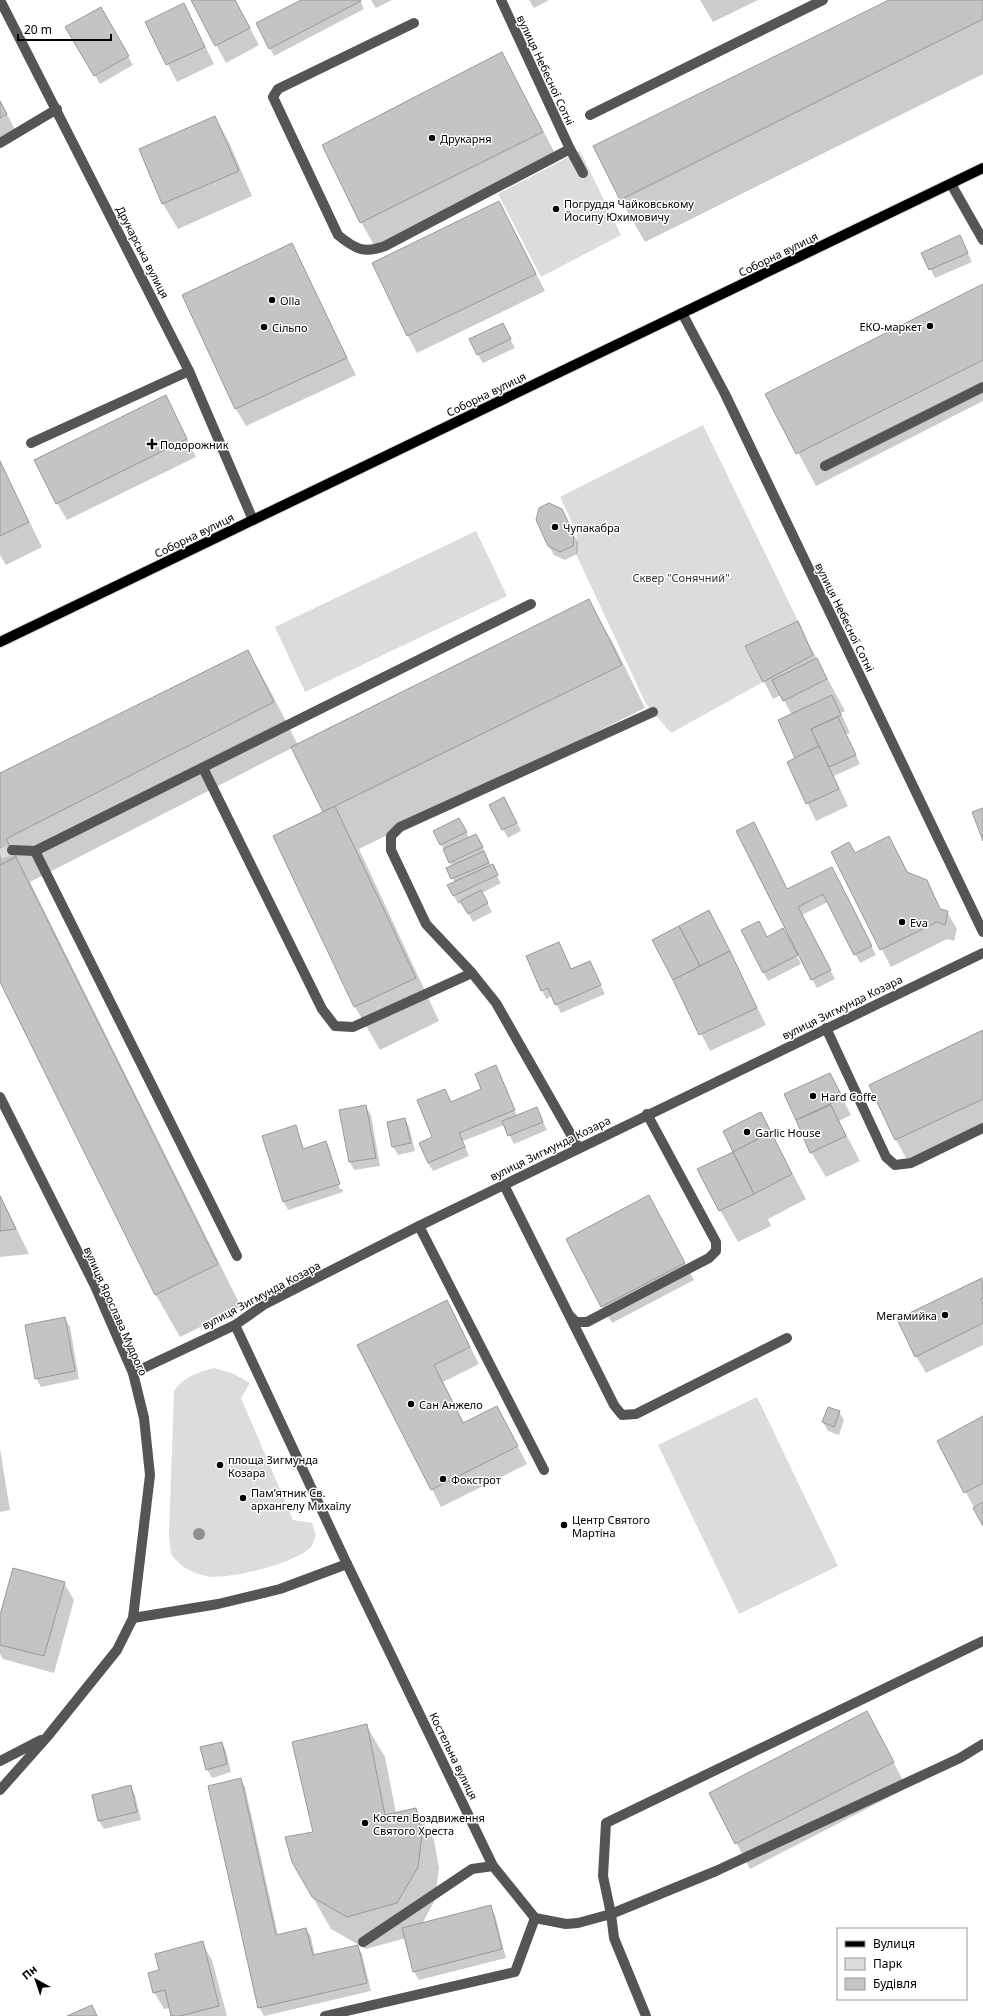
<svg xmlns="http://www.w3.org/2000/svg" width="983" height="2016" viewBox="0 0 983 2016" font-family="'Noto Sans',sans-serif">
<rect width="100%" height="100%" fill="#fff"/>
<g fill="#dcdcdc">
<polygon points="580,151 621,235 541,277 498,194"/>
<polygon points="703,425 798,621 745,646 763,682 671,733 646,704 576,554 577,533 560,497"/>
<polygon points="476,531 507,596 305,692 275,627"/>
<path d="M214,1368L232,1373L250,1383L241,1398L293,1520L312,1523L316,1536C314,1539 313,1545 311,1547C296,1563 227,1581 206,1576C192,1573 179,1566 171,1554L169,1535L174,1391C183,1377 199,1372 214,1368Z"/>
<polygon points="757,1397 838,1566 739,1614 658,1445"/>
</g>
<g fill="#0003" fill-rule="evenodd">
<polygon points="192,0 235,0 259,45 226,63"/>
<polygon points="303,0 360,0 364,9 274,56 270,48"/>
<polygon points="371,0 392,0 376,8"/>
<polygon points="529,0 549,0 534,8"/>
<polygon points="700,0 758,0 713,22"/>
<polygon points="891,0 983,0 983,74 645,242 620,199"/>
<polygon points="184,5 214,64 177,82 147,23"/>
<polygon points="100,8 133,65 100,84 67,27"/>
<polygon points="502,53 557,157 375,247 361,222"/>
<polygon points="0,100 16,132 0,139"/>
<polygon points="215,117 229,142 252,196 178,229 163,204 140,150"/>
<polygon points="508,219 545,291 417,353 408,336"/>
<polygon points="960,236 972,262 935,278 923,253"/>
<polygon points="291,245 356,375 246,426 236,409 184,295"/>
<polygon points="983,285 983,401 816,486 767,394"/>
<polygon points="507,333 515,348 483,363 478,355"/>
<polygon points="165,396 196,457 67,520 57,503"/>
<polygon points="0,463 42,547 6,565 0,555"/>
<polygon points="562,510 578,543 577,554 565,560 554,555 549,546"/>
<polygon points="589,601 613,643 645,708 359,849 439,1021 380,1050 355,1007 275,836 324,813 292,748 30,882 241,1307 180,1337 156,1295 0,980 0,775 248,651 272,694 298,745"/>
<polygon points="797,622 845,711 841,713 850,733 846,734 860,764 834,776 848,806 816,821 788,762 797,758 792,715 781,695 773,699 746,646"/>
<polygon points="509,807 521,831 508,838 503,829"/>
<polygon points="464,827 469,838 481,843 491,866 501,883 482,893 492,912 473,922 462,902 458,904 449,886 455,883 448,868 452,866 435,831"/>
<polygon points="889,837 909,874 926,881 942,911 947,912 957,929 954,941 947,939 891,967 832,852 855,854"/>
<polygon points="836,877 876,955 860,963 828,902 802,915 835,979 817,988 812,979 788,890"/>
<polygon points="709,911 766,1025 710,1051 653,940"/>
<polygon points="767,938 788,938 801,964 768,981 764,973"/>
<polygon points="559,943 572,970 594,971 605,994 561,1013 552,996 546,999 542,990"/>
<polygon points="983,1031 983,1130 910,1165 896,1140 870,1086"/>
<polygon points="496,1066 517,1116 537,1108 547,1130 514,1144 504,1125 463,1141 469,1156 433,1171 428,1163 445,1090 451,1102 482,1090"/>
<polygon points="830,1074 851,1115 839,1121 860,1161 826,1177 811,1152 785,1095"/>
<polygon points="366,1107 371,1115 380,1166 354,1170 350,1162"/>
<polygon points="761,1113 806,1199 768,1219 771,1226 738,1242 720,1210"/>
<polygon points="405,1119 409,1127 415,1151 398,1155 393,1147 388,1123"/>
<path d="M295,1126L304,1149L326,1142L330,1151L343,1192L288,1210L284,1202ZM328,1150H330L342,1189H340Z"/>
<polygon points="0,1195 4,1203 29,1254 0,1257"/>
<polygon points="649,1196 694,1280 612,1323 602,1306"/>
<polygon points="982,1279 983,1345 926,1373 916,1356"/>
<polygon points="447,1302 479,1364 443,1382 464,1423 497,1407 527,1464 441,1507 359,1345"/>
<polygon points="65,1319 70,1327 79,1379 41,1387 36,1378"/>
<polygon points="839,1412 844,1420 839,1435 828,1431 823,1422"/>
<polygon points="983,1417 983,1524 938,1441"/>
<polygon points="0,1449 10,1510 0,1512"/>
<polygon points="64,1583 74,1600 54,1673 3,1659 0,1654 0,1618"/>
<polygon points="867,1712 907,1788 750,1869 710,1793"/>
<polygon points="366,1725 385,1757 396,1813 416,1809 434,1840 439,1868 435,1900 422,1924 490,1907 495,1915 506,1958 419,1980 414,1972 406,1938 366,1949 331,1929 292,1861 314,1833"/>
<polygon points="222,1743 226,1751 231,1772 212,1778 207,1769"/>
<polygon points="240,1779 245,1787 278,1935 306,1929 311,1937 315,1956 357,1946 362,1954 371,1991 264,2016 259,2007"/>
<polygon points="130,1786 135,1795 141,1820 104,1829 99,1821"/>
<polygon points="202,1943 212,1960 227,2016 172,2016 170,2008 164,2009 154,1992 160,1971"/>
</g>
<g fill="#c4c4c4" stroke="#999">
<polygon points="191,0 235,0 250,28 215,46"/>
<polygon points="301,0 360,0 361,1 269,49 256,23"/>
<polygon points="889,0 983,0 983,19 620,200 593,146"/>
<polygon points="184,3 205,47 166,65 145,22"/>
<polygon points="101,7 129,56 94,76 65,27"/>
<polygon points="502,52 543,132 360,223 322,145"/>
<polygon points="0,101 7,114 0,118"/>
<polygon points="215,116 239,171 162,204 139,149"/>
<polygon points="499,201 536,274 407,336 372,263"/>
<polygon points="960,235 968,253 929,270 921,253"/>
<polygon points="292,243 347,358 235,409 182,295"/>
<polygon points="983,284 983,360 796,454 765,394"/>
<polygon points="503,323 511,339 477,355 469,339"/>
<polygon points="166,395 187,439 56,504 34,460"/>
<polygon points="0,461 29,522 0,536"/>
<polygon points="549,503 562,509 574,534 573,546 560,552 548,546 536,520 539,508"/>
<polygon points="589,599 622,665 323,812 291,747"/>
<polygon points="798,621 813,655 763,682 745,646"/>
<polygon points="248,650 274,702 6,839 16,857 0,865 0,773"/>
<polygon points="817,658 827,679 783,701 772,680"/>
<polygon points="832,695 841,715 811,729 819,746 795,758 778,720"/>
<polygon points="838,717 856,755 829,767 811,729"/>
<polygon points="819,746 839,789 806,804 787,762"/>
<polygon points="504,797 517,823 502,830 489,805"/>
<polygon points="335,806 416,978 354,1007 273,836"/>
<polygon points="983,808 983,841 972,812"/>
<polygon points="459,818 467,832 440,845 433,831"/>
<polygon points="754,822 787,889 832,867 872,946 854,955 823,894 798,907 831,970 811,980 736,831"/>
<polygon points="476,834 483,847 449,863 443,849"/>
<polygon points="889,836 907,872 927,880 940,909 948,911 945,925 937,922 880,950 831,852 849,842 855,853"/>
<polygon points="484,851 489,863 451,879 446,868"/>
<polygon points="16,857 218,1264 155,1295 0,982 0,865"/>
<polygon points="493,864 498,875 453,896 447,885"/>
<polygon points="481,890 488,903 468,914 460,901"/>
<polygon points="709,910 730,951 700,966 679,926"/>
<polygon points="759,921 767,937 783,928 798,955 763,973 741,930"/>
<polygon points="679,926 700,966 673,980 652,940"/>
<polygon points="559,942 571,969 590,961 601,985 555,1005 548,988 541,991 526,956"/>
<polygon points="730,951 757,1008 699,1035 673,980"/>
<polygon points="983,1030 983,1099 895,1140 869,1085"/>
<polygon points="496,1065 515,1110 459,1133 465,1147 428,1163 419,1143 432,1137 417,1100 445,1089 451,1102 481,1089 475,1074"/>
<polygon points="830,1073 843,1098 796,1120 784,1094"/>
<polygon points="366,1105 376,1158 349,1162 339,1110"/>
<polygon points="831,1105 846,1136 810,1153 796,1120"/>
<polygon points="537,1107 543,1122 508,1136 502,1121"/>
<polygon points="761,1112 771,1132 733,1152 723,1131"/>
<polygon points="405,1118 411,1143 392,1147 387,1122"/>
<polygon points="296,1125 303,1149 326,1141 340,1184 283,1202 262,1136"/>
<polygon points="771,1132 792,1174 754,1194 733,1152"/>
<polygon points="733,1152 754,1194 719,1211 697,1169"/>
<polygon points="649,1195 685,1263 601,1307 566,1239"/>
<polygon points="0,1196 16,1229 0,1231"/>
<polygon points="982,1278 983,1298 981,1299 983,1304 983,1323 915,1357 897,1319"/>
<polygon points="447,1300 470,1347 434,1365 463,1423 497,1406 518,1446 431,1490 357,1345"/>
<polygon points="65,1317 75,1371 35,1379 25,1325"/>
<polygon points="828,1407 840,1411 834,1427 822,1422"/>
<polygon points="983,1416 983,1483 964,1493 937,1441"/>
<polygon points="983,1502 983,1526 973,1508"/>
<polygon points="13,1568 65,1582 44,1656 0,1645 0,1615"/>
<polygon points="867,1711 894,1762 735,1844 709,1793"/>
<polygon points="367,1724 385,1815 416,1808 422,1835 418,1867 397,1903 347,1917 312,1897 292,1862 285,1837 313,1832 292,1742"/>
<polygon points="222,1742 227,1764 206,1770 200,1747"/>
<polygon points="241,1778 276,1935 306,1928 313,1955 358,1945 367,1983 258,2008 208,1786"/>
<polygon points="131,1785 137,1812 98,1821 92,1795"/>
<polygon points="491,1905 502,1949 413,1972 402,1928"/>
<polygon points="203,1941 219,2006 180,2016 171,2016 165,1990 153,1993 148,1973 159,1970 155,1954"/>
<polygon points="92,2005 97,2016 67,2016"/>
</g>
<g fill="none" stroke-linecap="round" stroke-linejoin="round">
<polyline stroke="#d9d9d9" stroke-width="10" stroke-dasharray="10 5" stroke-linecap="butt" points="0,854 12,850"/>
<defs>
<polyline id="major" points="0,642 983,168"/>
</defs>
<use href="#major" stroke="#dbdbdb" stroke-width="12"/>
<g stroke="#555" stroke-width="10">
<polyline points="0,0 189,371 253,520"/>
<polyline points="501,0 570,149 583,173"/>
<path d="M414,23L278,89L273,97L338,235C355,249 364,254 385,246L570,149"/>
<polyline points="590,115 823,0"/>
<polyline points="0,143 57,109"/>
<polyline points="951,184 983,240"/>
<polyline points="682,313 725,394 983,932"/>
<polyline points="31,443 189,371"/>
<polyline points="825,466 983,387"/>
<polyline points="203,768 322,1009 335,1026 353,1027 472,973"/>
<polyline points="12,850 35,851 531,604"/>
<polyline points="35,851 237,1256"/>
<polyline points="826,1028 886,1157 895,1165 911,1163 983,1128"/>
<polyline points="0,1097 95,1286 133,1373 144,1418 150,1475 133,1618 117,1650 47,1737 0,1790"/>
<polyline points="578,1147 496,1003 472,973 426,924 391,850 391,836 400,827 653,712"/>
<polyline points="504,1185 569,1315 576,1322 587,1322 709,1258 716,1251 716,1242 647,1114"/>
<polyline points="419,1226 544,1470"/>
<polyline points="570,1317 614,1405 622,1415 636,1414 787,1338"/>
<polyline points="133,1373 235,1325 265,1304 419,1226 983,953"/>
<polyline points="133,1618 218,1604 280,1589 347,1564 235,1325"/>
<polyline points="983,1641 606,1823 603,1876 611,1914 716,1871 960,1758 983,1744"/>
<polyline points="0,1761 41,1740"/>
<polyline points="535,1918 566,1924 578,1923 611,1914 614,1938 646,2016"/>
<polyline points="363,1942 472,1869 493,1866"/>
<polyline points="325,2016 515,1972 535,1918 493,1866 347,1564"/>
</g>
<use href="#major" stroke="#000" stroke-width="10"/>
</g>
<circle fill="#8f8f8f" cx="199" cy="1534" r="6"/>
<g fill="#000" stroke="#fff" stroke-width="1.5">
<circle cx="432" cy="138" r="4"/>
<circle cx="556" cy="209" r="4"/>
<circle cx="272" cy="300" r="4"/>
<circle cx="930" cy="326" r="4"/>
<circle cx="264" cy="327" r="4"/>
<path d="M150 438h4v4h4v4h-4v4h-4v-4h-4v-4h4z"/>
<circle cx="555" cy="527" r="4"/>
<circle cx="902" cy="922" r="4"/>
<circle cx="813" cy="1096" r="4"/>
<circle cx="747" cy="1132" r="4"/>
<circle cx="945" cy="1315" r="4"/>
<circle cx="411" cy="1404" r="4"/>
<circle cx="220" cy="1465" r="4"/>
<circle cx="443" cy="1479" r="4"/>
<circle cx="243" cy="1498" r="4"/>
<circle cx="564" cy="1525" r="4"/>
<circle cx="365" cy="1823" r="4"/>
</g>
<g text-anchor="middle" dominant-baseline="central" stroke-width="3" stroke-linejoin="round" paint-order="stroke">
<g font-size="11" fill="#000" stroke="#fff">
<text transform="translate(546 70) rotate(65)">вулиця Небесної Сотні</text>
<text transform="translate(143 252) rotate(63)">Друкарська вулиця</text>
<text transform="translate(778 254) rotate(-26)">Соборна вулиця</text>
<text transform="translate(486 394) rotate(-26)">Соборна вулиця</text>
<text transform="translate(194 535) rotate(-26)">Соборна вулиця</text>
<text transform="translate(845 617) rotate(64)">вулиця Небесної Сотні</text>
<text transform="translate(842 1007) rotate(-26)">вулиця Зигмунда Козара</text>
<text transform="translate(550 1148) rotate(-26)">вулиця Зигмунда Козара</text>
<text transform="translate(261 1295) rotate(-28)">вулиця Зигмунда Козара</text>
<text transform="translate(116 1311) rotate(66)">вулиця Ярослава Мудрого</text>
<text transform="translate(454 1756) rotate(64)">Костельна вулиця</text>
</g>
<g font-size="11" fill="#000" stroke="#fff" text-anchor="start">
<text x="440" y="138">Друкарня</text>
<text x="564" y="203">Погруддя Чайковському<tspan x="564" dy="13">Йосипу Юхимовичу</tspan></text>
<text x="280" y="300">Olla</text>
<text x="922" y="326" text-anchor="end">ЕКО-маркет</text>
<text x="272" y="327">Сільпо</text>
<text x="160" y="444">Подорожник</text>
<text x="563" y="527">Чупакабра</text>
<text x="910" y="922">Eva</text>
<text x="821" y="1096">Hard Coffe</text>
<text x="755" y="1132">Garlic House</text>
<text x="937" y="1315" text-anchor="end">Мегамийка</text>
<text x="419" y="1404">Сан Анжело</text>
<text x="228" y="1459">площа Зигмунда<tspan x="228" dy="13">Козара</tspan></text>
<text x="451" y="1479">Фокстрот</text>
<text x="251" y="1492">Пам’ятник Св.<tspan x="251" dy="13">архангелу Михаїлу</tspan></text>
<text x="572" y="1519">Центр Святого<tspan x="572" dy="13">Мартіна</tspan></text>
<text x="373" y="1817">Костел Воздвиження<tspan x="373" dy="13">Святого Хреста</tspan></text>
</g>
<g font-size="11" fill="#333" stroke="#fff">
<text x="681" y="577">Сквер "Сонячний"</text>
</g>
</g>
<rect x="837" y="1928" width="130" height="72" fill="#ffffff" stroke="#999999"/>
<rect x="845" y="1941" width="20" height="6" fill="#000000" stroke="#999999"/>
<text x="873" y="1948" font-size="12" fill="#000000">Вулиця</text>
<rect x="845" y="1958" width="20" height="12" fill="#dcdcdc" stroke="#999999"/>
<text x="873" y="1968" font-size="12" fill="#000000">Парк</text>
<rect x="845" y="1978" width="20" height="12" fill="#c4c4c4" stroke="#999999"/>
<text x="873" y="1988" font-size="12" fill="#000000">Будівля</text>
<g transform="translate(36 1980) rotate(320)" stroke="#ffffff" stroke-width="3" paint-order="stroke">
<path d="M0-3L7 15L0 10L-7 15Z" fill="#000000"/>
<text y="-6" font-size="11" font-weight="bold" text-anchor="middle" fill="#000000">Пн</text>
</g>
<path d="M18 34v6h93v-6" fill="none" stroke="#000000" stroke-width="2"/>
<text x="24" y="34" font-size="12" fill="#000000" stroke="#ffffff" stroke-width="3" paint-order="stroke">20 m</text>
</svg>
